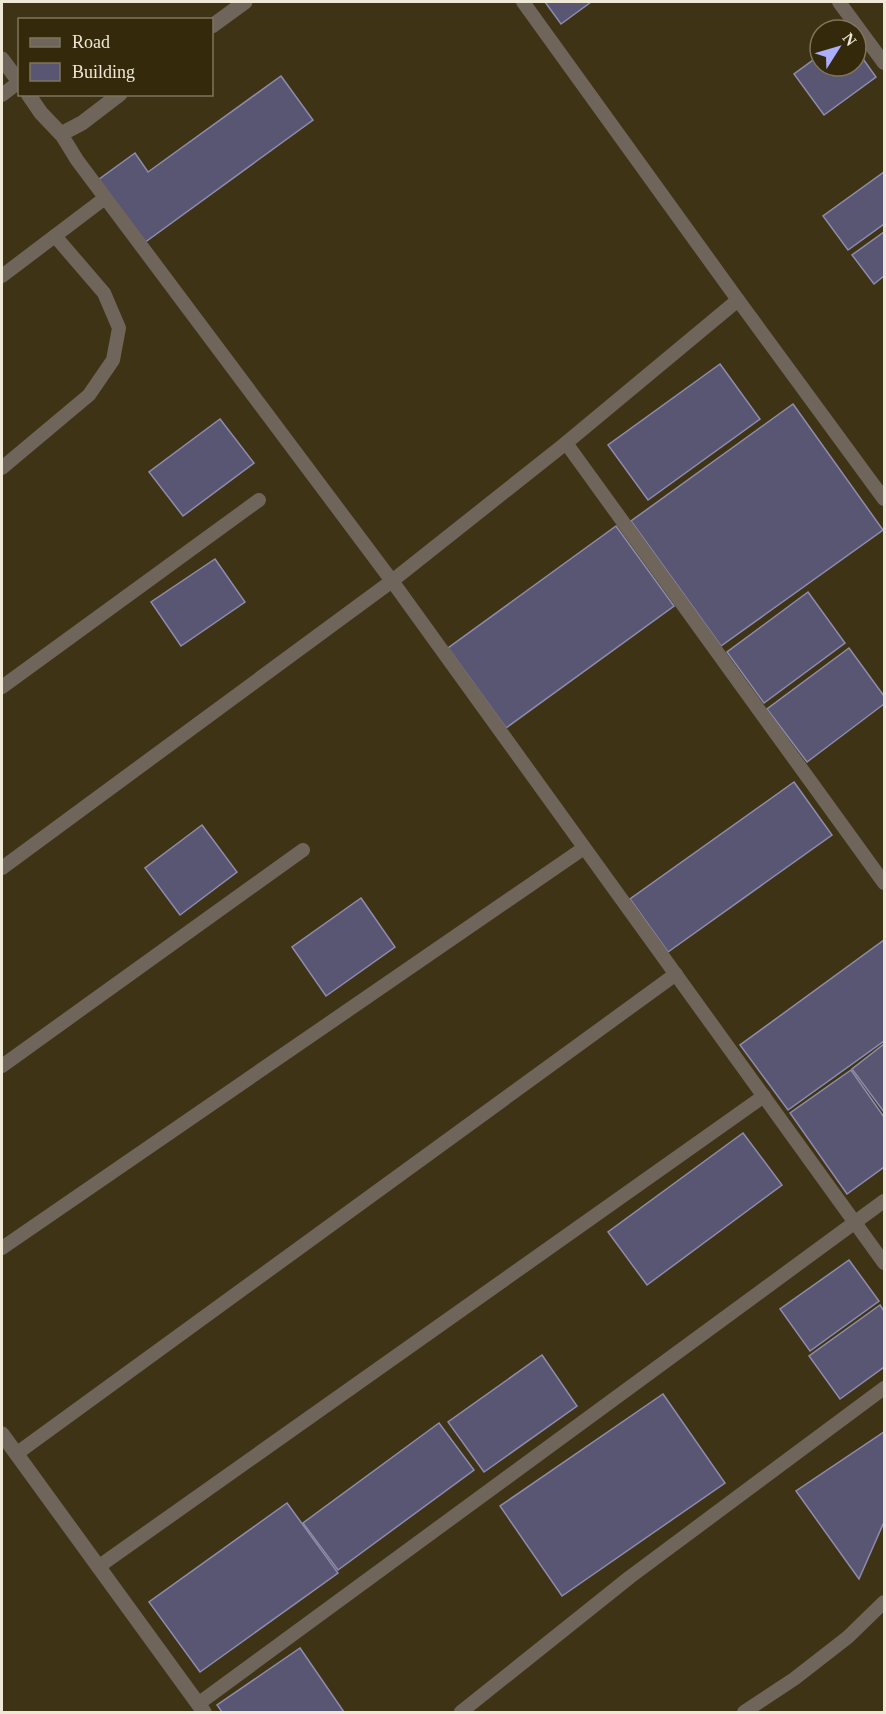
<svg xmlns="http://www.w3.org/2000/svg" width="886" height="1714" viewBox="0 0 886 1714" font-family="'Times New Roman',serif">
<rect width="100%" height="100%" fill="#3f3315"/>
<g fill="#595674" stroke="#8d8cac" stroke-width="1.5">
<polygon points="545,2 591,2 561,24"/>
<polygon points="856,49 876,77 824,115 794,74 820,55 820,66 856,66"/>
<polygon points="281,76 313,120 144,243 98,180 135,153 148,172"/>
<polygon points="884,172 884,224 848,250 823,216"/>
<polygon points="884,232 884,276 874,284 852,255"/>
<polygon points="720,364 760,419 648,500 608,445"/>
<polygon points="793,404 883,530 721,646 631,521"/>
<polygon points="220,419 254,463 183,516 149,472"/>
<polygon points="616,526 674,606 506,728 448,648"/>
<polygon points="215,559 245,602 181,646 151,602"/>
<polygon points="808,592 845,643 764,703 727,652"/>
<polygon points="849,648 884,696 884,704 807,762 767,709"/>
<polygon points="794,782 832,835 668,952 630,899"/>
<polygon points="202,825 237,872 180,915 145,868"/>
<polygon points="361,898 395,947 326,996 292,947"/>
<polygon points="884,940 884,1041 788,1110 740,1045"/>
<polygon points="884,1044 884,1112 852,1069"/>
<polygon points="851,1070 884,1117 884,1167 847,1194 790,1113"/>
<polygon points="743,1133 782,1185 647,1285 608,1232"/>
<polygon points="849,1260 879,1301 810,1351 780,1309"/>
<polygon points="880,1305 884,1311 884,1367 840,1399 809,1356"/>
<polygon points="542,1355 577,1406 484,1472 448,1422"/>
<polygon points="663,1394 725,1483 562,1596 500,1506"/>
<polygon points="439,1423 474,1470 338,1570 303,1523"/>
<polygon points="884,1432 884,1522 859,1579 796,1491"/>
<polygon points="287,1503 338,1573 200,1672 149,1602"/>
<polygon points="300,1648 344,1712 222,1712 217,1705"/>
</g>
<g fill="none" stroke-linecap="round" stroke-linejoin="round">
<g stroke="#6f655a" stroke-width="14">
<polyline points="523,2 738,300 884,499"/>
<polyline points="839,2 884,63"/>
<polyline points="2,95 19,82"/>
<polyline points="61,134 77,160 392,581 884,1263"/>
<polyline points="2,276 105,198"/>
<polyline points="566,443 884,883"/>
<polyline points="2,468 89,395 113,360 119,328 104,293 55,236"/>
<polyline points="2,687 259,500"/>
<polyline points="2,868 392,581 566,443 738,300"/>
<polyline points="2,1066 303,850"/>
<polyline points="2,1248 584,848"/>
<polyline points="16,1454 676,974"/>
<polyline points="98,1567 764,1096"/>
<polyline points="198,1704 884,1201"/>
<polyline points="461,1712 630,1577 884,1388"/>
<polyline points="744,1712 794,1679 848,1637 884,1602"/>
</g>
<g stroke="#6f655a" stroke-width="15">
<polyline points="212,26 245,2"/>
<polyline points="2,59 20,83"/>
<polyline points="28,94 41,113 61,134 82,123 120,94"/>
<polyline points="2,1434 204,1712"/>
</g>
</g>
<rect width="886" height="1714" fill="none" stroke="#efe8d7" stroke-width="6"/>
<rect x="18" y="18" width="195" height="78" fill="#35290b" stroke="#7f755d" stroke-width="1.5"/>
<rect x="30" y="38" width="30" height="9" fill="#6f655a" stroke="#7f755d" stroke-width="1.5"/>
<text x="72" y="48" font-size="18" fill="#efe8d7">Road</text>
<rect x="30" y="63" width="30" height="18" fill="#595674" stroke="#7f755d" stroke-width="1.5"/>
<text x="72" y="78" font-size="18" fill="#efe8d7">Building</text>
<g transform="translate(838 48) rotate(53)"><circle r="28" fill="#35290b" stroke="#7f755d" stroke-width="1.5"/>
<path d="M0-4.5L10 22L0 15L-10 22Z" fill="#acaffb"/>
<text y="-9" font-size="16" font-weight="bold" text-anchor="middle" fill="#efe8d7">N</text>
</g>
</svg>
